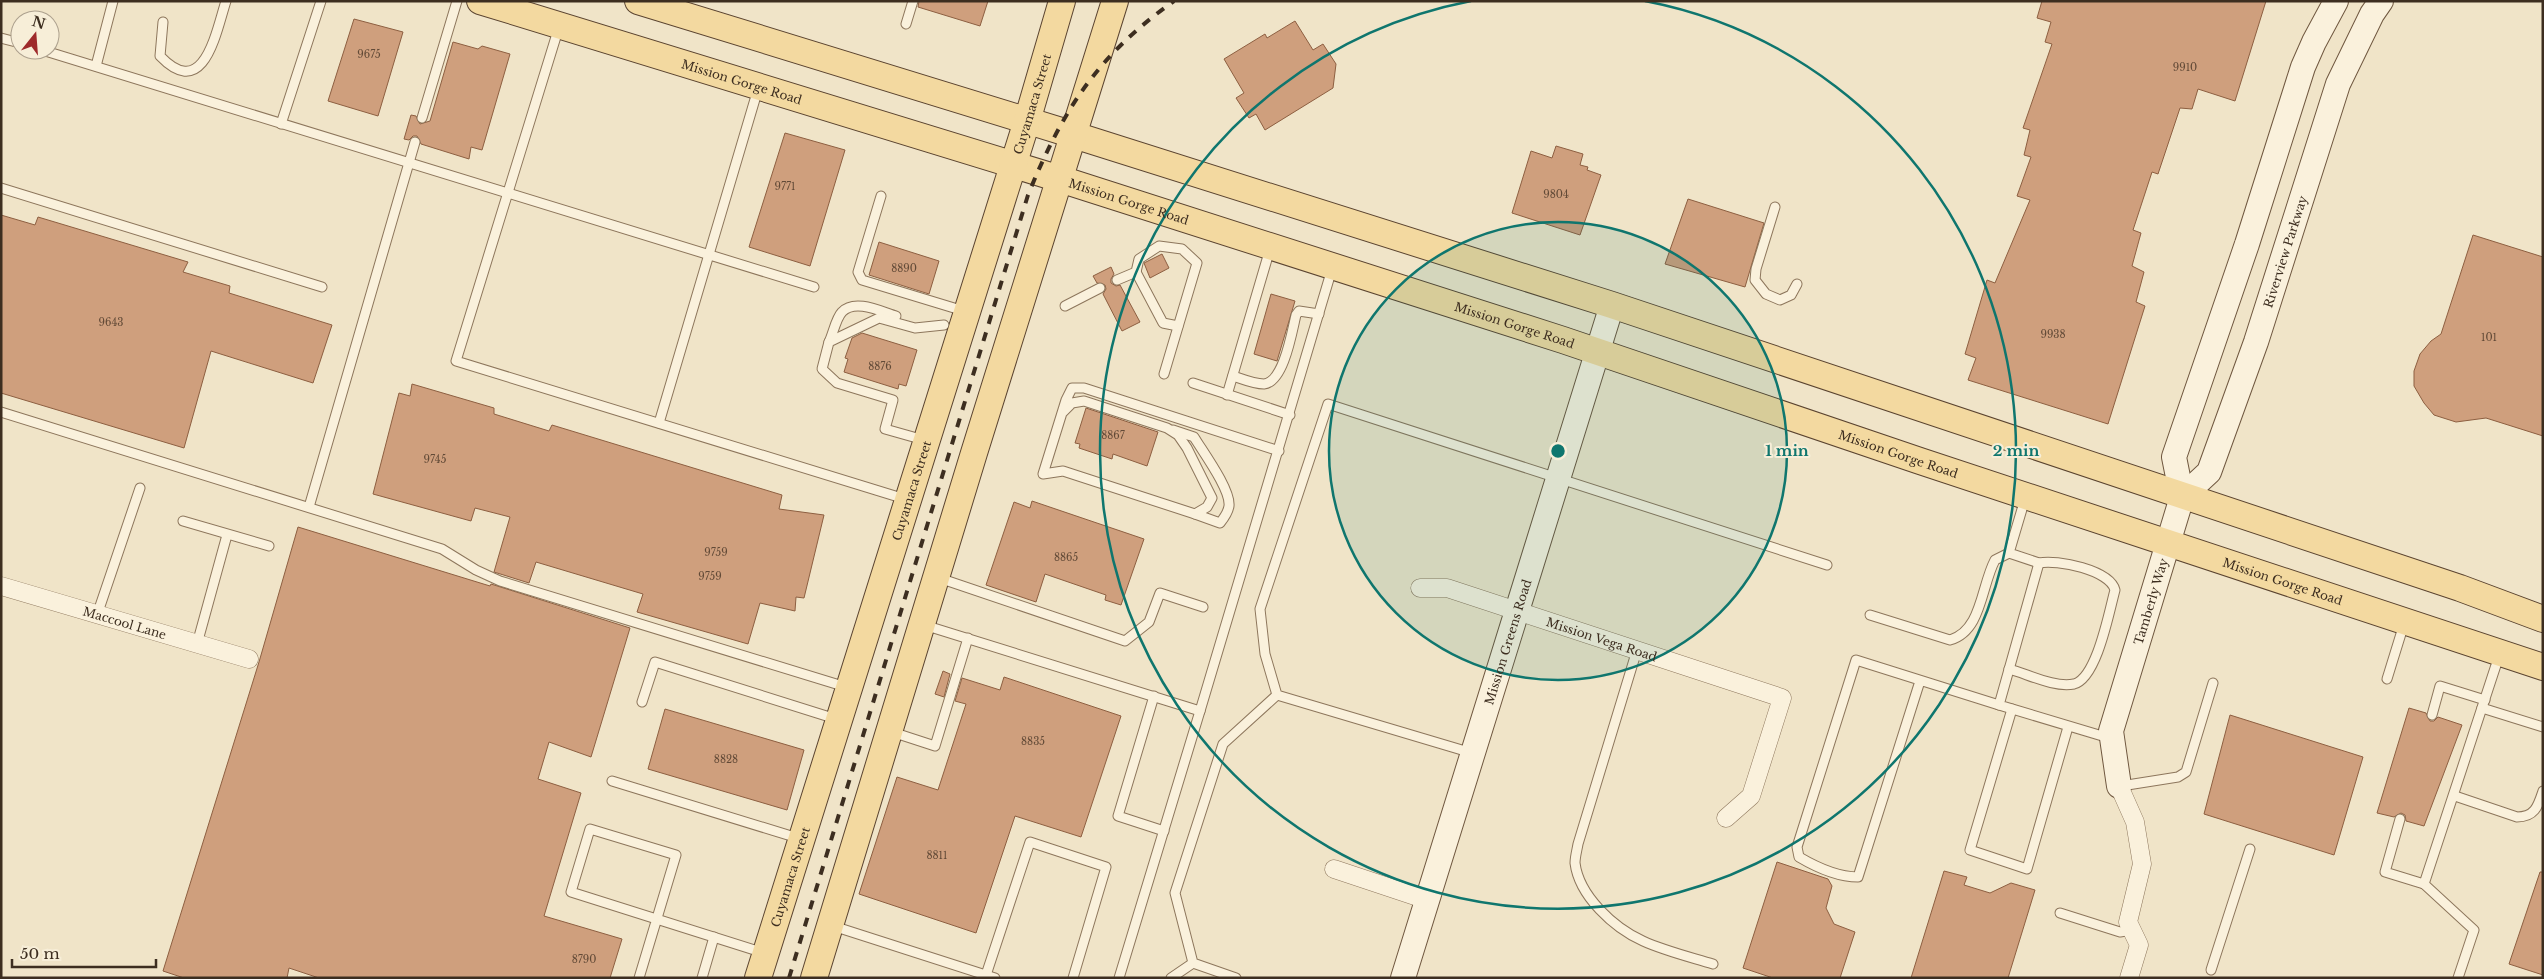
<svg xmlns="http://www.w3.org/2000/svg" width="2544" height="979" viewBox="0 0 2544 979" font-family="'Libre Baskerville',serif">
<rect width="100%" height="100%" fill="#f0e4c8"/>
<g fill="#cf9f7d" stroke="#8d5f41">
<polygon points="919,1 988,1 980,26 918,7"/>
<polygon points="2042,1 2266,1 2235,101 2198,89 2192,109 2180,108 2158,174 2152,172 2133,230 2141,233 2132,266 2144,272 2136,302 2145,306 2108,424 1968,380 1976,358 1965,354 1987,280 1995,283 2030,200 2017,196 2031,157 2024,155 2030,130 2023,128 2052,44 2045,42 2051,22 2037,18"/>
<polygon points="354,19 403,32 378,116 328,101"/>
<polygon points="1295,21 1313,50 1323,44 1336,64 1333,88 1265,130 1256,114 1249,118 1236,98 1244,93 1224,59 1265,34 1267,38"/>
<polygon points="453,42 478,49 482,46 510,54 482,150 471,147 469,159 421,144 417,136 413,136 409,140 404,139 411,115 416,116 420,124 430,121"/>
<polygon points="785,133 845,150 810,266 749,247"/>
<polygon points="1556,146 1583,154 1580,165 1588,167 1587,170 1601,175 1580,235 1512,213 1531,151 1552,158"/>
<polygon points="1688,199 1764,223 1745,287 1665,264"/>
<polygon points="1,215 35,225 38,217 188,262 183,272 230,286 229,293 332,325 313,383 211,351 184,448 1,393"/>
<polygon points="2473,235 2543,257 2543,436 2486,418 2456,422 2434,415 2424,403 2414,386 2414,371 2420,354 2431,341 2441,334"/>
<polygon points="879,242 939,261 929,294 869,275"/>
<polygon points="1162,254 1169,268 1150,278 1144,263"/>
<polygon points="1111,267 1114,274 1111,279 1111,283 1116,286 1120,285 1140,322 1122,331 1103,294 1106,289 1105,285 1097,283 1093,276"/>
<polygon points="1271,294 1295,301 1277,361 1254,354"/>
<polygon points="862,333 917,350 906,386 899,384 898,389 844,372 848,359 845,358 852,338"/>
<polygon points="412,384 494,408 494,414 549,431 552,425 782,495 779,509 824,515 804,598 796,597 795,611 760,603 748,644 637,612 643,594 536,562 529,583 494,572 510,517 475,508 471,521 373,494 399,393 410,396"/>
<polygon points="1086,408 1158,432 1147,466 1113,454 1112,459 1079,448 1080,444 1075,443"/>
<polygon points="1032,501 1144,539 1121,605 1105,600 1106,595 1045,574 1036,602 986,585 1014,502 1030,508"/>
<polygon points="298,527 490,586 491,584 630,628 591,757 549,742 538,779 581,793 544,916 622,939 610,978 319,978 289,968 287,978 184,978 163,971 259,662"/>
<polygon points="943,671 950,674 944,697 935,694"/>
<polygon points="1004,677 1121,716 1081,837 1015,816 976,933 859,894 897,777 938,790 966,704 955,701 962,678 1000,690"/>
<polygon points="2409,708 2426,713 2430,721 2434,721 2438,717 2462,725 2424,826 2406,821 2405,815 2401,813 2394,817 2377,813"/>
<polygon points="665,709 804,750 787,810 648,769"/>
<polygon points="2230,715 2363,757 2334,855 2204,814"/>
<polygon points="1777,862 1828,879 1832,886 1826,908 1834,924 1855,932 1840,978 1773,978 1743,968"/>
<polygon points="1944,871 1967,877 1964,885 1990,893 2011,883 2035,890 2008,978 1911,978"/>
<polygon points="2540,872 2543,872 2543,975 2509,964"/>
</g>
<g fill="none" stroke-linecap="round" stroke-linejoin="round">
<defs>
<g id="lane">
<path d="M163,22L160,56C204,102 216,32 226,1"/>
<polyline points="906,24 913,1"/>
<polyline points="559,27 456,361 905,499"/>
<polyline points="1,38 20,43"/>
<polyline points="42,50 814,287"/>
<polyline points="96,66 113,1"/>
<polyline points="422,118 457,1"/>
<polyline points="281,124 321,1"/>
<polyline points="1,188 322,287"/>
<polyline points="881,196 858,272 862,280 964,311"/>
<polyline points="1775,207 1756,269 1755,280 1766,294 1780,300 1791,295 1797,284"/>
<polyline points="1136,272 1163,323 1178,326"/>
<polyline points="1117,280 1136,272 1139,259 1159,246 1182,249 1197,263 1164,374"/>
<polyline points="1065,306 1100,288"/>
<path d="M829,342C833,334 836,318 842,312C855,298 882,312 896,316"/>
<path d="M1233,376C1242,379 1254,384 1264,384C1284,382 1292,331 1296,315L1299,311L1319,314"/>
<polyline points="1193,383 1290,415"/>
<polyline points="1227,395 1270,249"/>
<polyline points="1,412 442,549 476,570 500,581 846,687"/>
<polyline points="1062,413 1072,403 1084,401 1167,428 1178,435 1187,448 1212,498 1207,507 1195,514 1063,471 1043,474 1066,400 1072,388 1084,388 1279,451"/>
<polyline points="659,423 758,89"/>
<path d="M1173,430L1194,437C1203,452 1231,490 1229,506C1228,513 1224,518 1220,523L1195,514"/>
<polyline points="924,440 885,429 893,400 837,383 822,369 829,342 879,318 915,328 944,325"/>
<polyline points="2025,499 2009,553 2039,563 1999,705 2109,738"/>
<polyline points="309,507 415,142"/>
<polyline points="183,521 269,546"/>
<polyline points="939,578 1125,641 1149,622 1160,593 1203,607"/>
<polyline points="97,615 140,488"/>
<path d="M1870,615L1950,640C1982,631 1981,586 1995,560L2009,553"/>
<polyline points="924,625 1200,711 1332,269"/>
<polyline points="197,644 227,535"/>
<path d="M1637,650L1578,844C1577,850 1575,857 1575,863C1579,896 1614,928 1643,941C1665,951 1690,957 1713,964"/>
<path d="M2009,669C2028,674 2054,688 2074,684C2097,678 2109,612 2115,590C2110,570 2057,559 2039,563"/>
<polyline points="2387,679 2404,624"/>
<path d="M1920,681L1858,877C1838,877 1816,867 1799,857L1797,847L1856,660L1999,705"/>
<polyline points="1154,696 1118,816 1164,831"/>
<polyline points="642,702 655,662 836,719"/>
<polyline points="2482,708 2543,727"/>
<polyline points="2012,709 1970,850 2027,869 2068,727"/>
<polyline points="2432,715 2440,686 2485,700"/>
<polyline points="892,732 935,746 968,638"/>
<polyline points="1472,753 1277,695 1265,654 1260,609 1328,404 1827,565"/>
<polyline points="612,781 801,839"/>
<polyline points="2121,786 2178,777 2186,772 2213,683"/>
<path d="M2455,796L2517,817C2535,817 2538,806 2543,791"/>
<polyline points="2400,819 2385,872 2424,884"/>
<polyline points="2060,913 2120,932 2132,930"/>
<polyline points="833,926 995,978"/>
<polyline points="2211,970 2250,849"/>
<polyline points="986,975 1030,842 1106,867 1073,978"/>
<polyline points="639,978 676,855 590,829 571,892 764,953"/>
<polyline points="702,978 714,937"/>
<polyline points="1119,978 1200,711"/>
<polyline points="1171,978 1193,963"/>
<polyline points="1236,978 1193,963 1175,893 1223,744 1277,695"/>
<polyline points="2458,978 2474,930 2424,884 2499,656"/>
</g>
<g id="street">
<path id="s1" d="M1,586L249,659"/>
<path id="s2" d="M1420,588H1447L1782,698L1751,796L1726,818"/>
<polyline points="2119,786 2135,822 2142,864 2128,922 2139,945 2129,978"/>
<polyline points="1334,869 1427,900"/>
</g>
<g id="secondary">
<path id="s3" d="M2182,497L2209,472L2256,342L2338,84L2372,14L2381,1"/>
<path id="s4" d="M2119,786L2111,731L2182,497L2174,457L2247,244L2303,67L2314,42L2336,1"/>
<path id="s5" d="M1403,978L1612,305"/>
</g>
<g id="primary">
<path id="s6" d="M480,1L1060,179L1563,340L1920,461L2543,667"/>
<polyline points="638,1 1074,135 1612,305 2460,588 2543,619"/>
<path id="s7" d="M758,978L1027,121L1062,1"/>
<polyline points="814,978 974,453 1115,1"/>
</g>
</defs>
<use href="#lane" stroke="#8d765c" stroke-width="11"/>
<use href="#street" stroke="#8d765c" stroke-width="19"/>
<use href="#secondary" stroke="#6f573f" stroke-width="26"/>
<use href="#primary" stroke="#5b4430" stroke-width="28"/>
<use href="#lane" stroke="#faf1dc" stroke-width="9"/>
<use href="#street" stroke="#faf1dc" stroke-width="18"/>
<use href="#secondary" stroke="#faf1dc" stroke-width="24"/>
<use href="#primary" stroke="#f3d9a0" stroke-width="26"/>
<path stroke="#3d2e20" stroke-width="4" stroke-dasharray="9 9" stroke-linecap="butt" d="M789,978L1028,195C1063,109 1098,55 1174,1"/>
</g>
<circle cx="1558" cy="451" r="229" fill="#0f766e" fill-opacity=".12"/>
<g fill="none" stroke="#0f766e" stroke-width="2.5">
<circle cx="1558" cy="451" r="229"/>
<path d="M1645 1A458 458 0 1 1 1471 1"/>
</g>
<g text-anchor="middle" dominant-baseline="central" stroke-width="4" stroke-linejoin="round" paint-order="stroke">
<g font-size="10" fill="#624a37">
<text x="369" y="54">9675</text>
<text x="2185" y="67">9910</text>
<text x="785" y="186">9771</text>
<text x="1556" y="194">9804</text>
<text x="904" y="268">8890</text>
<text x="111" y="322">9643</text>
<text x="2053" y="334">9938</text>
<text x="2489" y="337">101</text>
<text x="880" y="366">8876</text>
<text x="1113" y="435">8867</text>
<text x="435" y="459">9745</text>
<text x="716" y="552">9759</text>
<text x="1066" y="557">8865</text>
<text x="710" y="576">9759</text>
<text x="1033" y="741">8835</text>
<text x="726" y="759">8828</text>
<text x="937" y="855">8811</text>
<text x="584" y="959">8790</text>
</g>
<g font-size="12" fill="#3d2e20" stroke="#f7eed8">
<text stroke="none"><textPath href="#s6" startOffset="274">Mission Gorge Road</textPath></text>
<text stroke="none"><textPath href="#s7" startOffset="916">Cuyamaca Street</textPath></text>
<text stroke="none"><textPath href="#s6" startOffset="679">Mission Gorge Road</textPath></text>
<text stroke="none"><textPath href="#s3" startOffset="270">Riverview Parkway</textPath></text>
<text stroke="none"><textPath href="#s6" startOffset="1084">Mission Gorge Road</textPath></text>
<text stroke="none"><textPath href="#s6" startOffset="1489">Mission Gorge Road</textPath></text>
<text stroke="none"><textPath href="#s7" startOffset="511">Cuyamaca Street</textPath></text>
<text stroke="none"><textPath href="#s6" startOffset="1894">Mission Gorge Road</textPath></text>
<text stroke="none"><textPath href="#s4" startOffset="191">Tamberly Way</textPath></text>
<text stroke="none"><textPath href="#s1" startOffset="129">Maccool Lane</textPath></text>
<text stroke="none"><textPath href="#s2" startOffset="190">Mission Vega Road</textPath></text>
<text stroke="none"><textPath href="#s5" startOffset="352">Mission Greens Road</textPath></text>
<text stroke="none"><textPath href="#s7" startOffset="106">Cuyamaca Street</textPath></text>
</g>
</g>
<circle cx="1558" cy="451" r="8" fill="#0f766e" stroke="#f7eed8" stroke-width="2.5"/>
<g font-size="15" text-anchor="middle" font-weight="bold" fill="#0f766e" stroke="#f7eed8" stroke-width="4" stroke-linejoin="round" paint-order="stroke">
<text x="1787" y="456">1 min</text>
<text x="2016" y="456">2 min</text>
</g>
<rect width="2544" height="979" fill="none" stroke="#3d2e20" stroke-width="5"/>
<g transform="translate(35 35) rotate(17)"><circle r="24" fill="#f7eed8" stroke="#ada18e"/>
<path d="M0-4L9 19L0 12L-9 19Z" fill="#9e2a2b"/>
<text y="-8" font-size="14" font-weight="bold" text-anchor="middle" fill="#3d2e20">N</text>
</g>
<path d="M12 959v8h144v-8" fill="none" stroke="#3d2e20" stroke-width="2.5"/>
<text x="20" y="959" font-size="15" fill="#3d2e20" stroke="#f7eed8" stroke-width="4" paint-order="stroke">50 m</text>
</svg>
